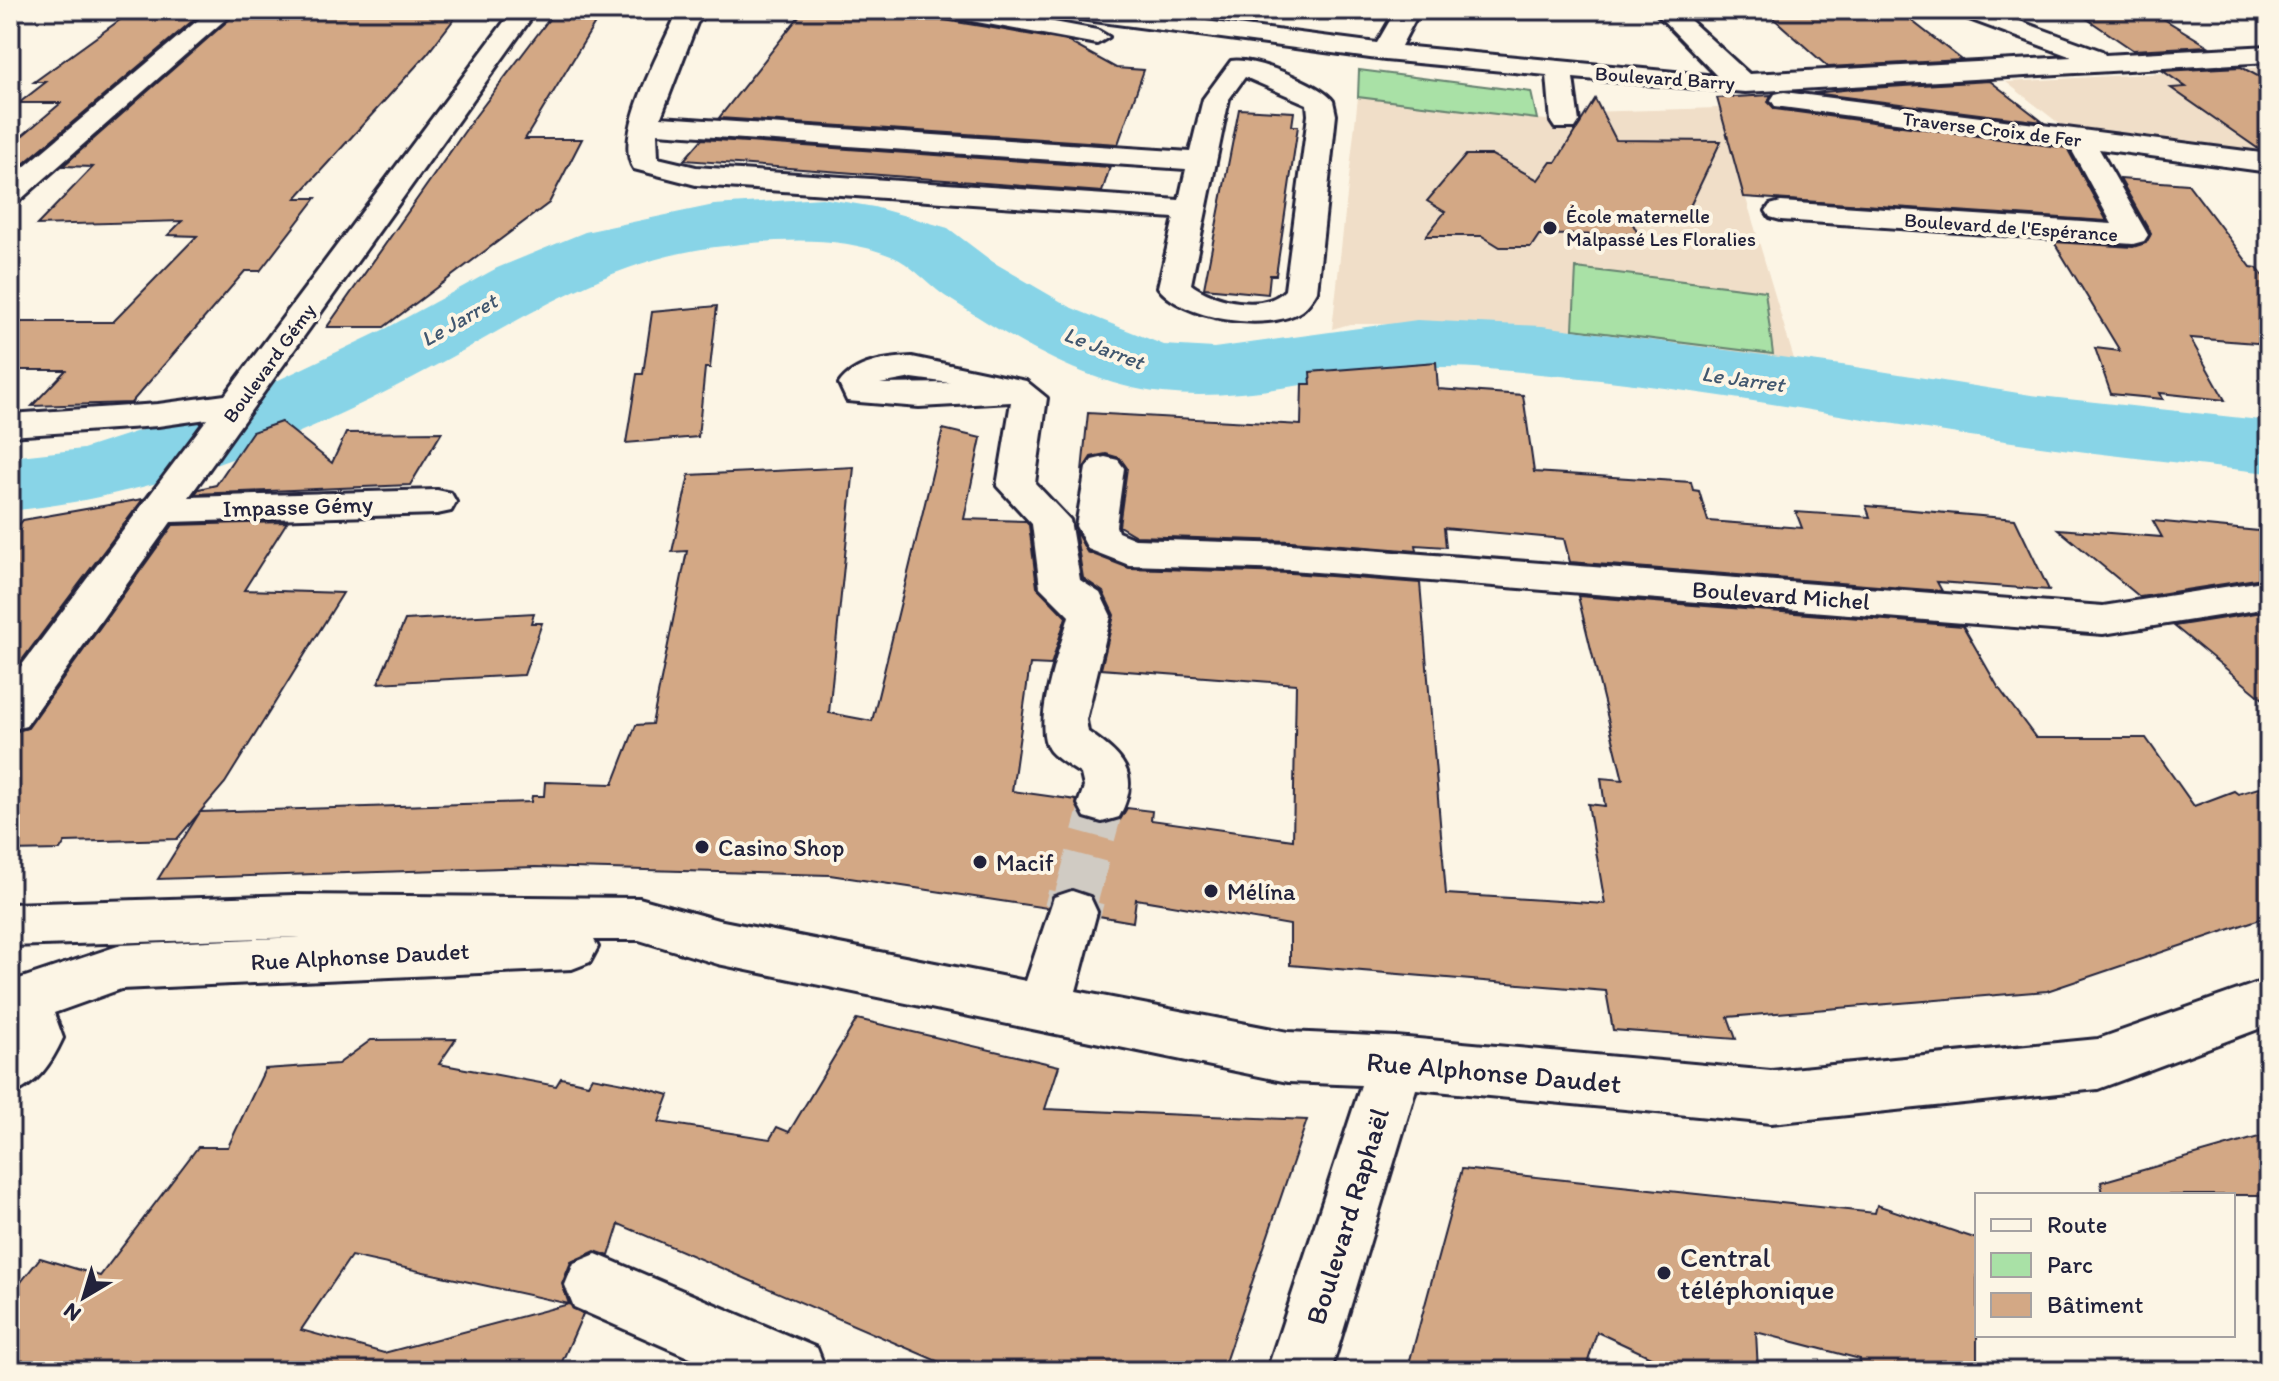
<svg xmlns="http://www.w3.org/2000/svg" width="2279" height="1381" viewBox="0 0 2279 1381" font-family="Itim,sans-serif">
<rect width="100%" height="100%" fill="#fcf5e5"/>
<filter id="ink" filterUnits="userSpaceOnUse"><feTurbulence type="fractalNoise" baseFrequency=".0125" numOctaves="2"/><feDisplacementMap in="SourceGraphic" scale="16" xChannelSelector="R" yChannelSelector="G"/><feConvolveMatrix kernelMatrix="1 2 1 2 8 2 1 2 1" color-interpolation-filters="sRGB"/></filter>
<g filter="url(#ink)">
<g fill="#f0dec8">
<polygon points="2269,67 2269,159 2075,136 2006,82"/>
<polygon points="1358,97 1579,124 1587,112 1719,108 1796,366 1501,329 1422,324 1350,324 1332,329"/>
</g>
<g fill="#a9e1a6" stroke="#668270" stroke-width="2">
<polygon points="1359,70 1531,92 1537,119 1358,97"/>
<polygon points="1576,268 1765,291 1773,354 1573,329"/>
</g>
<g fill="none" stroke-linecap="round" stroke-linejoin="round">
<path fill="#88d4e7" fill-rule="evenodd" d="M822,198L874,207L948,228L993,262L1072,308L1164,345L1214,348L1417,320L1542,326L1849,366L2031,395L2269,421V473C2190,464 2112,456 2033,445C1869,423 1706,388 1540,374C1499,370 1451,364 1410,369C1328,377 1245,402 1163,393C1086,385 1012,339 948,298C928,285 912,264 891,256C836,234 772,240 715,247C610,261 534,312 444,361C305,437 168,494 10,511V457L83,449L243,397L387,328L497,268L585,232L714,205Z"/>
</g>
<g fill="#d3a885" stroke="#22223b" stroke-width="2">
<polygon points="272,10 461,10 427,54 296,198 316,198 260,271 245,271 131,403 32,406 66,370 10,370 10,322 113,322 197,236 168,235 182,221 37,225 93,167 63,166 232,17 264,17"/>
<polygon points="556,10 603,10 525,139 582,139 549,203 384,327 327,327 474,118"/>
<polygon points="804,10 883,10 999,29 1067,41 1116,68 1144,70 1118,144 719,118"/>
<polygon points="1764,10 1841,10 1846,14 1899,11 1962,60 1828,67"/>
<polygon points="2074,10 2149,10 2208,46 2133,50"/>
<polygon points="124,17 197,17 22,165 10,164 10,146 61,103 19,103 46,82 34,82"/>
<polygon points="2241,67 2269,82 2269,151 2260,150 2171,88 2186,87 2163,71"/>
<polygon points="1990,81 2043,122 1813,93 1853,89"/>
<polygon points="1771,95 1768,102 1775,109 2067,148 2107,221 1744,197 1717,98"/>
<polygon points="1595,99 1616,140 1721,141 1683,221 1632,222 1638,234 1539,235 1531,247 1500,247 1482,236 1426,236 1445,212 1427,201 1466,155 1492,155 1538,180 1551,162 1556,162"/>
<polygon points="1239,109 1294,112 1292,126 1298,126 1276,275 1270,275 1268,294 1204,288"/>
<polygon points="702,139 1110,167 1102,192 684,160"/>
<polygon points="2120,179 2188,184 2251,267 2257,268 2269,284 2269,344 2190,338 2225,400 2160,393 2163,399 2111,394 2095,348 2120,351 2054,242 2133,247 2146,243 2151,234"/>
<polygon points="717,306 710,368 705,368 698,437 626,443 637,374 643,374 652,312"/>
<polygon points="1436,362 1438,389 1523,395 1534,472 1691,482 1693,490 1699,491 1708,521 1802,528 1796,512 1870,517 1866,506 2015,519 2049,590 1937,582 1942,591 1570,562 1564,539 1444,528 1446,547 1416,545 1417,551 1291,541 1136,536 1119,526 1127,468 1120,458 1106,454 1091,457 1082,471 1088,413 1301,425 1302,384 1311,384 1310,372"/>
<polygon points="281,422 332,463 346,433 442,432 410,485 195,494 199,489 216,485 252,432"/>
<polygon points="943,429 981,438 964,519 1025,521 1029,525 1037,587 1066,617 1051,665 1030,664 1012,791 1076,800 1084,820 1103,825 1120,820 1127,808 1152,811 1151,820 1293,840 1296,684 1101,669 1114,615 1103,592 1083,578 1075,530 1087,552 1129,568 1291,573 1420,583 1446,894 1605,904 1588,804 1605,806 1601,778 1623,780 1578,596 1963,626 1998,687 2036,738 2146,738 2194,806 2234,791 2238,794 2269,785 2269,916 2047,991 1728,1017 1736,1039 1613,1030 1606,991 1290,965 1290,925 1136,899 1133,922 1099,916 1093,896 1073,888 1053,894 1047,908 830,875 535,867 158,879 200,812 531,802 532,796 544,796 545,782 613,784 636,725 652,724 687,551 672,552 689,475 854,467 829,713 872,721"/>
<polygon points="143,499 10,676 10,535 23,520"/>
<polygon points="2153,521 2269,532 2269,577 2140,597 2058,529 2162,537"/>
<polygon points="287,522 244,590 343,593 225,783 177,839 65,842 60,850 10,851 10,733 28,728 173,525"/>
<polygon points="2269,611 2269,704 2174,626"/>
<polygon points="534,613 531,623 542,623 524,675 378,683 405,620"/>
<polygon points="857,1019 1059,1066 1045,1109 1307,1120 1222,1371 960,1371 619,1224 609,1256 595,1251 571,1262 562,1284 569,1304 351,1256 301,1330 384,1353 569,1304 583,1314 558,1371 10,1371 10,1296 40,1258 100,1276 198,1147 228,1147 265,1069 338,1064 371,1040 456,1039 439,1064 556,1086 561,1078 588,1084 592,1077 634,1085 669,1095 659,1122 770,1139 777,1127 789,1132"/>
<polygon points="2269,1134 2269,1195 2103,1195 2101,1182"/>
<polygon points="1462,1169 1875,1213 1877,1205 1977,1239 1977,1371 1860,1371 1860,1359 1756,1332 1758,1371 1699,1371 1655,1359 1597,1332 1585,1371 1407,1371"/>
</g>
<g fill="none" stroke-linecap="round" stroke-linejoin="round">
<polyline stroke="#d0cbc3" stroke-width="44" stroke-dasharray="44 22" stroke-linecap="butt" points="1076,899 1102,804"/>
<polyline stroke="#d0cbc3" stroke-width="57" stroke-dasharray="57 28" stroke-linecap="butt" points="1072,912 1076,897"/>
<defs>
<g id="minor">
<polygon points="210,10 236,10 20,200 10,203 10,179"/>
<polygon points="513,10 537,10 189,497 437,490 451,493 456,502 451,511 437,514 171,522 26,726 10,730 10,681 207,419 158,426 10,436 10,414 158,404 225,395"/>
<path d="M683,10H710L697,23L661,117L1190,152L1203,99L1231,61C1250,56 1322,84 1333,101L1336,115L1317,291C1313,298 1308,306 1301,311C1268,333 1180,319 1158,287L1174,218L696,185L634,169C612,137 660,52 674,20ZM1245,77L1307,104L1308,115L1285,290C1264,313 1213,301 1191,284L1229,99ZM657,133L1186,169L1179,200L696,167L658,158Z"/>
<polygon points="938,10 990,10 1097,30 1109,37 1097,44 950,17"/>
<polygon points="1052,10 1120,10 1377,43 1396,10 1420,10 1401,46 1717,76 1653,10 1679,10 1749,74 2072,57 1958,15 1954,10 1989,10 2102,51 2105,55 2269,46 2269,62 1745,92 1573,78 1579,122 1575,128 1555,128 1551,122 1547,75 1385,60 1064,17"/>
<polygon points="1784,92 2269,154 2269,172 2099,149 2148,235 2144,241 2133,244 1781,220 1770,217 1766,211 1770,205 1781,202 2112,224 2069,145 1775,106 1771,100 1775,94"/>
<path d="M912,357L1026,381L1047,398L1035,483L1070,520L1080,580L1100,593L1111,616L1086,720L1088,732C1123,756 1142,774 1119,817L1102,822L1085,817L1078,804L1084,787L1081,774C1071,767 1058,760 1050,751C1030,725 1061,647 1069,616L1040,587L1032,524L997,486L1011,402L919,407L847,401L839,384C854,362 887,358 912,357ZM912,378L950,383L880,384Z"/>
<polygon points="1105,457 1118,460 1124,468 1116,526 1118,532 1135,539 1291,544 2103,606 2269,580 2269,608 2103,634 1291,570 1129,565 1088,549 1076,526 1086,468 1092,460"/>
<path d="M1072,891L1090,897L1097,912L1076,991L1288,1032L1396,1037L1771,1071L2098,1039L2269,979V1025L2098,1089L1771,1123L1416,1089L1331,1371H1267L1361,1085L1288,1082L718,964L639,940H594L598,947L590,962L572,969L121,989L54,1013L63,1038C51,1064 37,1085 10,1095V982L121,945L301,937L10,946V904L295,895L639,898L718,920L1026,981L1054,897Z"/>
<polygon points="596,1254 817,1348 826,1371 720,1371 574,1307 565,1285 574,1263"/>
</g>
</defs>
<use href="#minor" stroke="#22223b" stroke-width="6"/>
<use href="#minor" fill="#fcf5e5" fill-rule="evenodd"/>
</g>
</g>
<g fill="#22223b" stroke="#fcf5e5" stroke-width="3">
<circle cx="1550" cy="228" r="8"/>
<circle cx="702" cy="847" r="8"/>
<circle cx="980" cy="862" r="8"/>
<circle cx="1211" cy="891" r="8"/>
<circle cx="1664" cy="1273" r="8"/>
</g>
<g text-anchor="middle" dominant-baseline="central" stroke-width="8" stroke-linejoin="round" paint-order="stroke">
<g font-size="20" fill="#22223b" stroke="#fcf5e5">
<text transform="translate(1665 78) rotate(4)">Boulevard Barry</text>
<text transform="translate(1992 129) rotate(7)">Traverse Croix de Fer</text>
<text transform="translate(2011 227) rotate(4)">Boulevard de l'Espérance</text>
<text transform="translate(269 363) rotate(-54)">Boulevard Gémy</text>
</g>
<g font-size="20" fill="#22223b" stroke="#fcf5e5" text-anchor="start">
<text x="1566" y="216">École maternelle<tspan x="1566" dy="23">Malpassé Les Floralies</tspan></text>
</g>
<g font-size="22" font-style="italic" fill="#41576f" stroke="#fcf5e5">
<text transform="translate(459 320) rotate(-30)">Le Jarret</text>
<text transform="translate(1104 348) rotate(21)">Le Jarret</text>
<text transform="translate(1743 379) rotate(8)">Le Jarret</text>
</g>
<g font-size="24" fill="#22223b" stroke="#fcf5e5">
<text transform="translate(298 506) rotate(-2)">Impasse Gémy</text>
<text transform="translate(1781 595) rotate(4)">Boulevard Michel</text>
<text transform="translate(360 956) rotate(-3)">Rue Alphonse Daudet</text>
</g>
<g font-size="24" fill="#22223b" stroke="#fcf5e5" text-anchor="start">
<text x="718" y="847">Casino Shop</text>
<text x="996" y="862">Macif</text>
<text x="1227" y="891">Mélína</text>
</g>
<g font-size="28" fill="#22223b" stroke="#fcf5e5">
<text transform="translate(1494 1072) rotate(5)">Rue Alphonse Daudet</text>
<text transform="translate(1347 1216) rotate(-73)">Boulevard Raphaël</text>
</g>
<g font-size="28" fill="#22223b" stroke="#fcf5e5" text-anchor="start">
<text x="1680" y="1257">Central<tspan x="1680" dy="32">téléphonique</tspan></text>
</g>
</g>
<rect width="2279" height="1381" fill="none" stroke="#fcf5e5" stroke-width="40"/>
<rect x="20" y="20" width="2239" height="1341" fill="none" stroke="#22223b" stroke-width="3" filter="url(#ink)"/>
<rect x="1975" y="1193" width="260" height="144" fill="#fcf5e5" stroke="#a5a1a1" stroke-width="2"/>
<rect x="1991" y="1219" width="40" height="12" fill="#fcf5e5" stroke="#a5a1a1" stroke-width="2"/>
<text x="2047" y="1233" font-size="24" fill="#22223b">Route</text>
<rect x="1991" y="1253" width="40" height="24" fill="#a9e1a6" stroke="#a5a1a1" stroke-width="2"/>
<text x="2047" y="1273" font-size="24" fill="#22223b">Parc</text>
<rect x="1991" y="1293" width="40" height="24" fill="#d3a885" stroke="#a5a1a1" stroke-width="2"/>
<text x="2047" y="1313" font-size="24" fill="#22223b">Bâtiment</text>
<g transform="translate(84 1297) rotate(218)" stroke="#fcf5e5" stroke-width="6" paint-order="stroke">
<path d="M0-6L14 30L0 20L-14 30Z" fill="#22223b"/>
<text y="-12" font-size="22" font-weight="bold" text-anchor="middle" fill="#22223b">N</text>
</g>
</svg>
